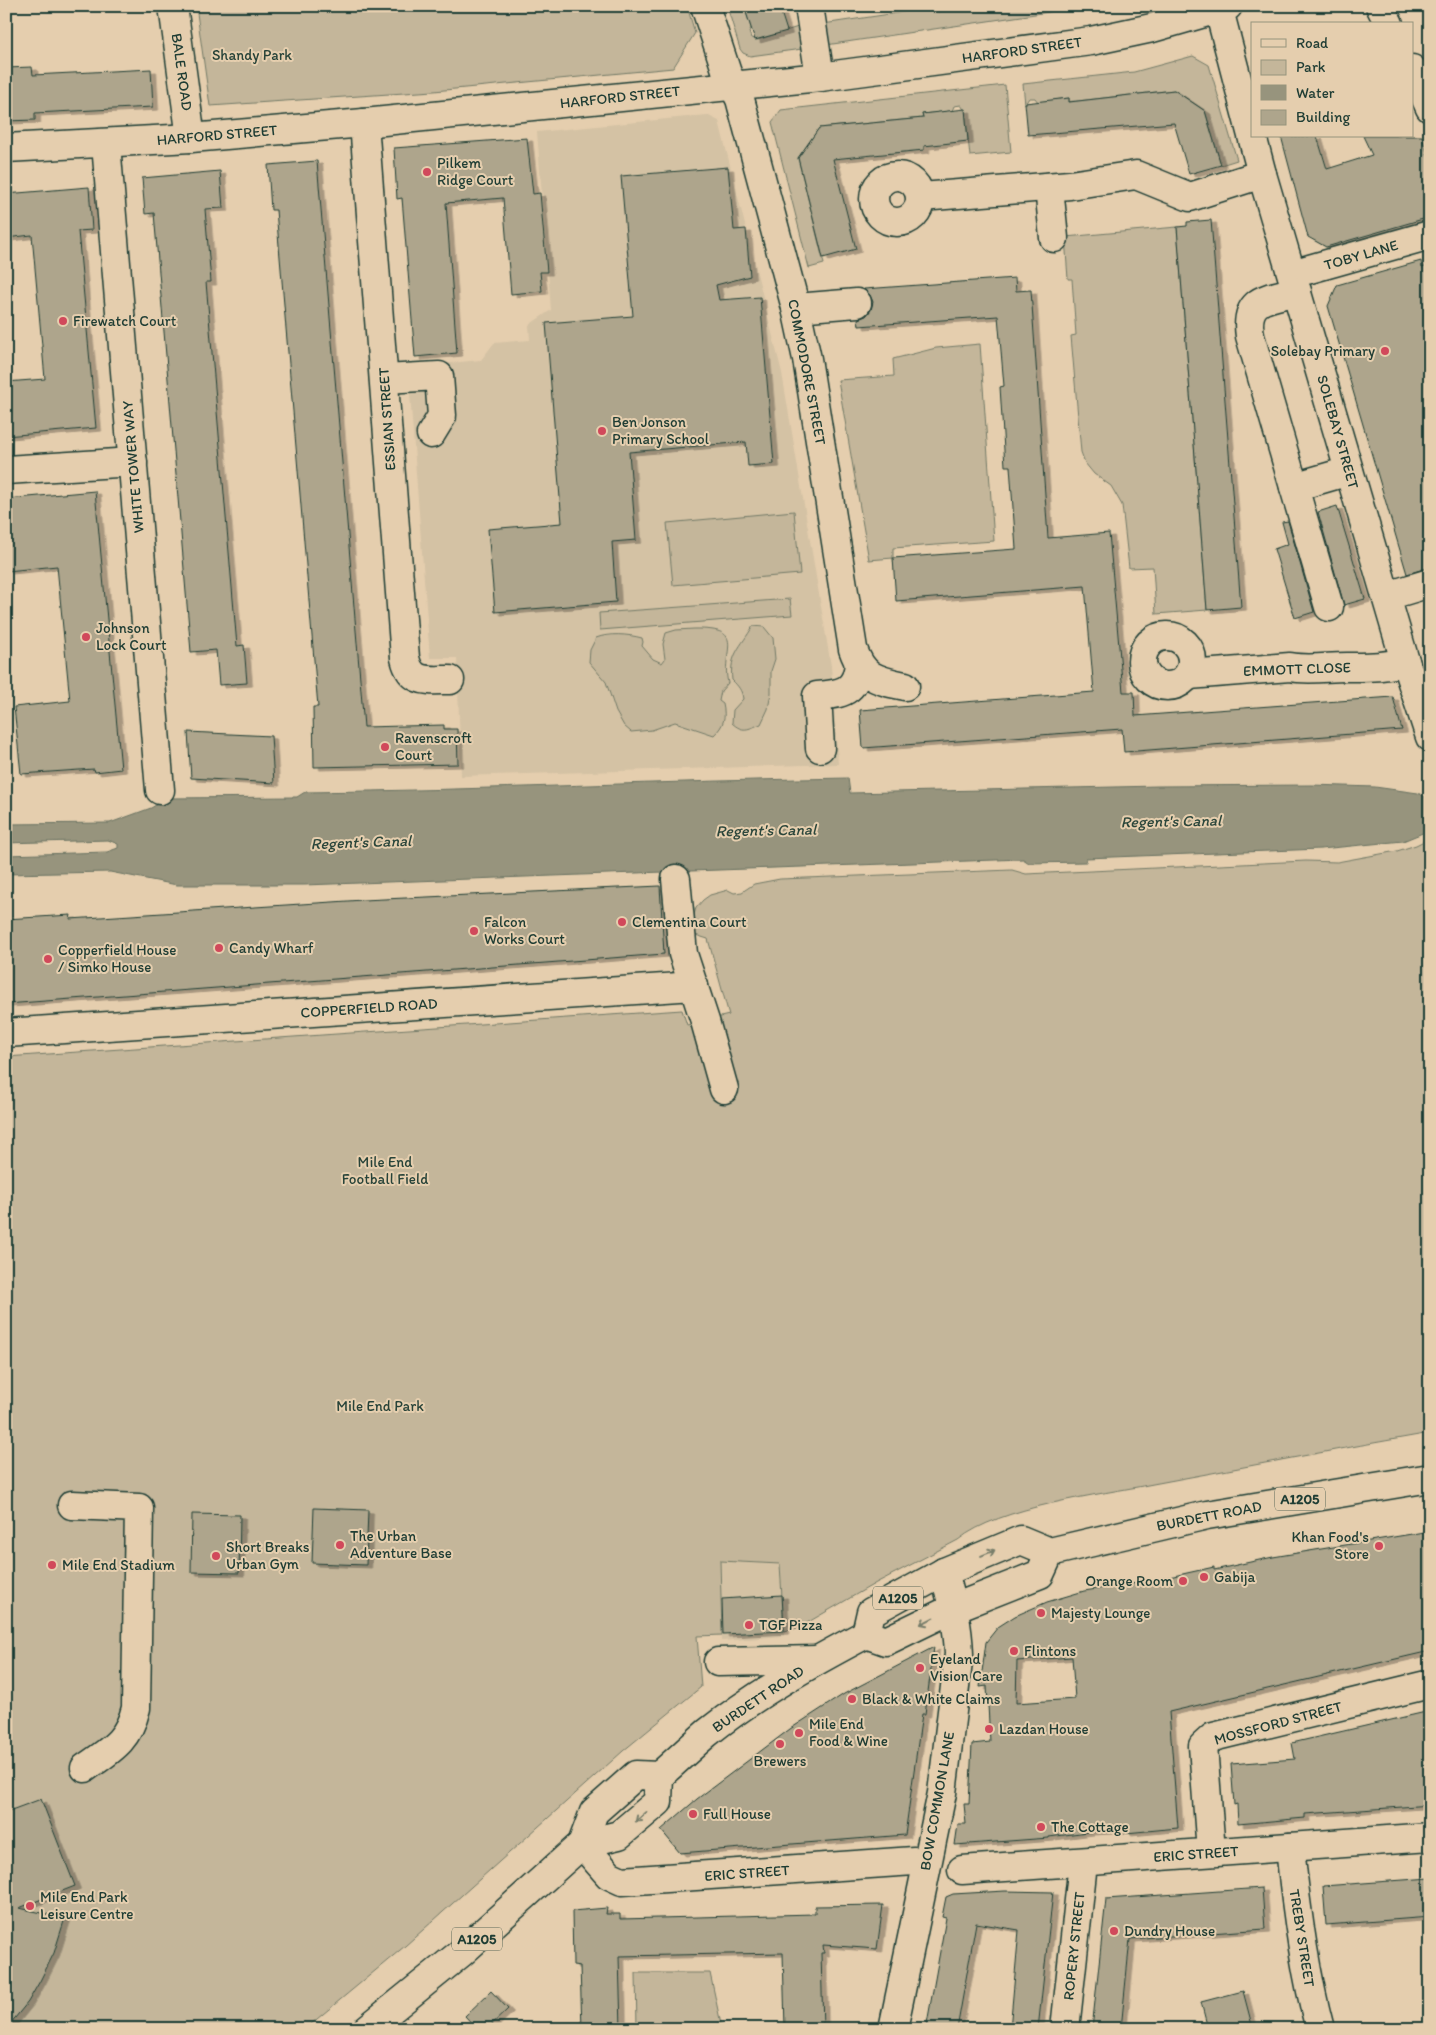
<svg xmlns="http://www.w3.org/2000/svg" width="1436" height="2035" viewBox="0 0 1436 2035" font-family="Itim,sans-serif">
<defs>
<filter id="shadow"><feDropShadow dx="5.5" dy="3" stdDeviation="0" flood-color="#0004"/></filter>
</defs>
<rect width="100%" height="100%" fill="#e5ceae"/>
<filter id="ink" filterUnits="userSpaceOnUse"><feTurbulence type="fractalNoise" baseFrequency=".02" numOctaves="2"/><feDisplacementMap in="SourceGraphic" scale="10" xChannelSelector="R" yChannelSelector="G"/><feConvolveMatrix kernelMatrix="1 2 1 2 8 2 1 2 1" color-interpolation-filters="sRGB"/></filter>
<g filter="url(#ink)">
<g fill="#d4c2a4">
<polygon points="707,115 719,121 782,373 831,666 838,764 461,776 457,658 430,658 408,367 481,360 494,343 530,340 529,325 551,310 537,132"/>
<polygon points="720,1561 780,1564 784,1636 722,1641"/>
</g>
<g fill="#c4b69a" stroke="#727a67">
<polygon points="196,6 687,6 695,33 673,68 434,91 210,106"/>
<polygon points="727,6 744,6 751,28 749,32 751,38 757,40 798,27 802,49 750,56 743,53 740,49"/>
<polygon points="955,6 1089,6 826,45 823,24 937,7 938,12 955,9"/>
<polygon points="1193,56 1209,65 1237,160 1221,165 1205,111 1174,90 1069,102 1069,98 1038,102 1035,98 1029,98 1025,104 1023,84 1134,72"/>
<polygon points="1005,85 1011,152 970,156 965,111 961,105 954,106 952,111 922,114 923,118 819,128 798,158 824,264 809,268 772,122 781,110"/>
<polygon points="1177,227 1207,610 1156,614 1153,567 1129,568 1122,505 1111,486 1094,474 1085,463 1081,452 1071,336 1076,335 1072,279 1068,279 1065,237"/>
<polygon points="980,344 994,541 893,548 893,558 869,560 838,380 894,376 893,359 936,348"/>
<polygon points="794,511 800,574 673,585 667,523"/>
<polygon points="790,599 792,615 600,630 599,613"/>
<path d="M753,626L764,627L773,638L775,659L771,671V693L768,709L761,724C748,729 743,733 732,723L733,710L743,699C742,690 738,686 732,680C729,654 741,647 753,626Z"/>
<path d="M694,629C749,628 720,650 728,683L721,691L719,701L723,704C726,718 724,725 714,735L675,722L652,730L631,732L624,726L616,712L606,682L589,662L590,650L596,638C609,633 627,634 642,638L643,642L642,646L653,659L662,663L665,659L663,644L666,633L676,630Z"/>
<path d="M1430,838V1433C1337,1449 1245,1467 1153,1484C1099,1495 1000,1506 958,1540L876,1583L798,1628L784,1631L780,1564L720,1561L722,1635L697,1636L701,1687L623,1751L405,1946L305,2029H6V1057L682,1010L687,1025L729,1015L708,939L692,934V921L696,908L703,900L710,895L728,890L734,893L742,892L754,884L780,879L1012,870L1026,874L1306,861L1337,862L1397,851L1416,845Z"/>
<polygon points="636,1973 710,1973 722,2029 637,2029"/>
</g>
<path fill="#97947d" stroke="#677160" d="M848,778L850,793L1158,786L1312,785L1375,787L1418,793L1430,800V830L1403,841L1321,849L1086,858V862L1029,863L1023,859L304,885H177L110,872L6,874V855L107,852L118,848V844L108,840L6,843V824L110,823L151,808L168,798L297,797L305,792C486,790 667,781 848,778Z"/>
<g fill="#aea58c" stroke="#1f3d34" fill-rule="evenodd" filter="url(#shadow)">
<polygon points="744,6 779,6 787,31 755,40"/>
<polygon points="32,67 33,75 151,69 153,107 35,113 35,120 6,121 6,68"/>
<polygon points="1174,90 1205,111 1221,165 1189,174 1174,123 1028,135 1025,103 1069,98 1069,102"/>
<polygon points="965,109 968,141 924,146 924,150 833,159 856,249 823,258 798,158 819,128 923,118 922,114"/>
<polygon points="1281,136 1317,136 1327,169 1372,155 1363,136 1422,136 1430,164 1430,217 1326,247 1308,237"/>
<polygon points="527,138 533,194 540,193 547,272 540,272 542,291 511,294 503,198 446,203 457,353 415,357 402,198 397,199 394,148"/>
<polygon points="317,161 364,727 444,725 444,729 457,729 458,764 314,767 313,707 318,707 276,210 271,210 268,165"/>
<polygon points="728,167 734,230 746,229 750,276 716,285 719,300 760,297 774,464 748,466 746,442 629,452 636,540 612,542 616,602 495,612 488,529 562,523 546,323 633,316 621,176"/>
<polygon points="220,171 223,208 205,209 211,282 206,282 237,646 244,645 247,683 219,685 216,650 191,652 154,213 145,214 142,178"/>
<polygon points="89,187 92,230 78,231 96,428 6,436 6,382 45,379 32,235 6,238 6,194"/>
<polygon points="1211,220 1241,607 1207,610 1177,227 1187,226 1187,222"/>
<polygon points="1421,261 1422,268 1430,265 1430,567 1407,574 1328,306 1337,285"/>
<polygon points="1015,278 1016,291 1031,290 1048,538 1109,533 1123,692 1134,692 1135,716 1393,697 1402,730 1124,752 1122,729 863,748 860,710 1094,692 1085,586 896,601 893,558 1016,549 1010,466 1005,466 1000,387 1004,386 998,316 859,326 858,319 866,316 871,310 873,302 870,295 864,289"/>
<polygon points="95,491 121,769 95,772 94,769 21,774 14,707 70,701 57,566 7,571 6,499"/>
<polygon points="1337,506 1365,599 1344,605 1318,512"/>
<polygon points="1288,521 1314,612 1295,618 1274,549 1288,544 1282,522"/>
<polygon points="188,732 271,736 274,783 191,778"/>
<polygon points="660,886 664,954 6,1004 6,919 71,915 70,919 363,900"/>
<polygon points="314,1508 368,1510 366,1565 312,1563"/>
<polygon points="192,1514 240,1515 239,1573 191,1572"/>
<path d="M1430,1531V1651L1169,1712L1178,1828L1126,1833L1125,1830L1088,1832L1049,1837V1838L955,1845L958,1824H966L964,1804H969L972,1744L990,1742L987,1686L980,1687L986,1642L998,1627L1015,1616L1047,1602L1084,1591L1151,1581L1214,1567V1570L1273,1557ZM1072,1657L1075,1699L1016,1703L1017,1661Z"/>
<polygon points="782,1595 784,1631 723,1634 722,1599"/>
<polygon points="934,1647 925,1714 922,1714 905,1835 680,1853 661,1830 697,1799 790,1729 844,1694"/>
<polygon points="1430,1711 1430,1805 1305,1814 1305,1818 1238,1824 1237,1804 1234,1805 1231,1764 1295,1759 1292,1743"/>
<polygon points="41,1799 75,1886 19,1908 65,1918 54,1953 40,1981 28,2002 6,2029 6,1812"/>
<polygon points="1430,1878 1430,1917 1326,1925 1323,1886"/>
<polygon points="1262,1888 1265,1929 1130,1939 1121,2029 1092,2029 1106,1899"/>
<polygon points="1005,1891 1053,1892 1038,2029 1010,2029 1019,1930 976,1923 957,2029 926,2029 946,1918 942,1917 946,1897 953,1894"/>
<polygon points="883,1905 877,1949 823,1945 824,1953 821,1953 823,2029 785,2029 783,1953 619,1956 621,2029 582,2029 580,1966 573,1965 572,1911 607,1908 606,1914 620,1914 620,1919 815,1914 815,1906"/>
<polygon points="491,1991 508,2009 487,2029 477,2029 465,2016"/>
<polygon points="1243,1991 1253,2029 1208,2029 1201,2002"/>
</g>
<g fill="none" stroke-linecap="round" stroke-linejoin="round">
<defs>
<g id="minor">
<polyline points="173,6 191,138"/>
<path d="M705,6L727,73L740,99L796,308L807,359L853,649C863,678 877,680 905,686"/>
<polyline points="809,6 820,77"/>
<polyline points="1380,6 1389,24"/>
<polyline points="1219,10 1262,174 1405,661 1430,737"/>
<polyline points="1412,69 1430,108"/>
<path d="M364,123L405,658C411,684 427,680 450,680"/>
<polyline points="106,144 160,790"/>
<polyline points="6,148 191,138 364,123 820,77 1091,41 1152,28 1228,6"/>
<circle cx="897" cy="199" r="23"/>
<polyline points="1049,187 1054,238"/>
<polyline points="921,197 1070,185 1136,175 1190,197 1262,174"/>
<polyline points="1292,274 1430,235"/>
<path d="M1297,291C1267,299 1244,297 1250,336L1294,487L1349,471"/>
<polyline points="796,308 857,303"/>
<polyline points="384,379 439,376 442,416 431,434"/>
<polyline points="6,470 133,462"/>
<polyline points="1294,487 1329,607"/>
<polyline points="1387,596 1430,583"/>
<circle cx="1167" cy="661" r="25"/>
<path d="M1189,675L1290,667C1311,671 1331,666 1352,667C1371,667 1387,667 1405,661"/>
<path d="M820,748L817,696C842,694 856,692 859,664"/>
<polyline points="676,879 683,954 705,1021 724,1089"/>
<polyline points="6,1033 694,986"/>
<path d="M72,1505L139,1508L136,1708C128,1741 112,1749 85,1768"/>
<polyline points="718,1662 817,1660"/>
<polyline points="582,1844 609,1875 622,1881 914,1861 927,1864"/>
<path d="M1290,1847C1296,1909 1304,1969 1320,2029"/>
<polyline points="1211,1852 1203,1746 1213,1737 1430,1684"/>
<polyline points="962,1870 1430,1837"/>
<path d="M893,2029L942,1793L959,1654C958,1625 952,1600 944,1572"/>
<polyline points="1065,2029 1083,1863"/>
</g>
<g id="major">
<polyline points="866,1634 871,1612 944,1572 1021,1540 1050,1552 1207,1515 1430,1478"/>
<polyline points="582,1844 619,1835 658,1802 659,1776"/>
<path d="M367,2029L461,1953L582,1844L594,1812L636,1775L659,1776C675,1762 691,1747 707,1733C756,1694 811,1663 866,1634L886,1641L954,1608L1040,1574L1050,1552"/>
</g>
</defs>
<use href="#minor" stroke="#1f3d34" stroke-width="31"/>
<use href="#major" stroke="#1f3d34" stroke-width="31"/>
<use href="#minor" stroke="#e5ceae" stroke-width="28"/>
<use href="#major" stroke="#e5ceae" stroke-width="28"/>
</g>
<defs><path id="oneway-shaft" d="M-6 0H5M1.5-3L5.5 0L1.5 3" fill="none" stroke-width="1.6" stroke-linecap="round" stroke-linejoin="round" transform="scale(1.25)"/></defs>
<g stroke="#787e6b">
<use href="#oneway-shaft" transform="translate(988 1553) rotate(-23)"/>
<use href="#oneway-shaft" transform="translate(927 1621) rotate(153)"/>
<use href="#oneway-shaft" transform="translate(641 1817) rotate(139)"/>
</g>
</g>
<g fill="#d1495b" stroke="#e5ceae" stroke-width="2">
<circle cx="427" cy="172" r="5"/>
<circle cx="63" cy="321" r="5"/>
<circle cx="1385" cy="351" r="5"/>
<circle cx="602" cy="431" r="5"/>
<circle cx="86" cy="637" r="5"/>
<circle cx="385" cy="747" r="5"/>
<circle cx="622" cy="922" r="5"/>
<circle cx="474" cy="931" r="5"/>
<circle cx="219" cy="948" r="5"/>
<circle cx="48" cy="959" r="5"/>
<circle cx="340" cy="1545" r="5"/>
<circle cx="1379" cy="1546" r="5"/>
<circle cx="216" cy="1556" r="5"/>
<circle cx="52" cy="1565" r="5"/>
<circle cx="1204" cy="1577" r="5"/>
<circle cx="1183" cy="1581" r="5"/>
<circle cx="1041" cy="1613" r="5"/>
<circle cx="749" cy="1625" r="5"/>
<circle cx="1014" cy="1651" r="5"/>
<circle cx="920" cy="1668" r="5"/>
<circle cx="852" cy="1699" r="5"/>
<circle cx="989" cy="1729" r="5"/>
<circle cx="799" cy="1733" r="5"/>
<circle cx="780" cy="1744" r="5"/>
<circle cx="693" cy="1814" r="5"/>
<circle cx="1041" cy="1827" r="5"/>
<circle cx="30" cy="1906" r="5"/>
<circle cx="1114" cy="1931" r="5"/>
</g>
<g text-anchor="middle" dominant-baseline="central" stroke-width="4" stroke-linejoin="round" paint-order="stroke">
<g fill="#e5ceae" stroke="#5a6859" stroke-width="1">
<rect x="1275" y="1487.5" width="50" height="23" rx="4"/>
<rect x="873" y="1586.5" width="50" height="23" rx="4"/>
<rect x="452" y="1927.5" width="50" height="23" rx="4"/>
</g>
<g font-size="14" font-weight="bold" fill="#1f3d34">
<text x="1300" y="1499">A1205</text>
<text x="898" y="1598">A1205</text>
<text x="477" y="1939">A1205</text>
</g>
<g font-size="15" fill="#1f3d34" stroke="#e5ceae">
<text transform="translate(1022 50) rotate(-8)">HARFORD STREET</text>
<text transform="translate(182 72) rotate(82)">BALE ROAD</text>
<text transform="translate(620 97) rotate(-6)">HARFORD STREET</text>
<text transform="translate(217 135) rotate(-5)">HARFORD STREET</text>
<text transform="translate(1361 255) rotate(-16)">TOBY LANE</text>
<text transform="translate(807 372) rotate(79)">COMMODORE STREET</text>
<text transform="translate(387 419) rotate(-94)">ESSIAN STREET</text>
<text transform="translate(1338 432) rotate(74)">SOLEBAY STREET</text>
<text transform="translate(133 467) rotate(-95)">WHITE TOWER WAY</text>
<text transform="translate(1297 669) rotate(-2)">EMMOTT CLOSE</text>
<text transform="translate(369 1008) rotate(-4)">COPPERFIELD ROAD</text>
<text transform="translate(1209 1516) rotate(-11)">BURDETT ROAD</text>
<text transform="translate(758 1699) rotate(-34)">BURDETT ROAD</text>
<text transform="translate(1278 1723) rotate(-15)">MOSSFORD STREET</text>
<text transform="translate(937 1801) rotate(-80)">BOW COMMON LANE</text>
<text transform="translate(1196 1854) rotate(-4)">ERIC STREET</text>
<text transform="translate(747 1873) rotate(-4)">ERIC STREET</text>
<text transform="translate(1302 1938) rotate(81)">TREBY STREET</text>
<text transform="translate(1074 1946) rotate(-84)">ROPERY STREET</text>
</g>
<g font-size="15" fill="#274339" stroke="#e5ceae">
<text x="252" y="55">Shandy Park</text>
<text x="385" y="1162">Mile End<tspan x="385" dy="17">Football Field</tspan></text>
<text x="380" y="1406">Mile End Park</text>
</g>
<g font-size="15" fill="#1f3d34" stroke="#e5ceae" text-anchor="start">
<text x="437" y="163">Pilkem<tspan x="437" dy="17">Ridge Court</tspan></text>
<text x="73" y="321">Firewatch Court</text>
<text x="1375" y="351" text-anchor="end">Solebay Primary</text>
<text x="612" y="422">Ben Jonson<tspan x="612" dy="17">Primary School</tspan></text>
<text x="96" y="628">Johnson<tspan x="96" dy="17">Lock Court</tspan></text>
<text x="395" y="738">Ravenscroft<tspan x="395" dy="17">Court</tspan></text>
<text x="484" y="922">Falcon<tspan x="484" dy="17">Works Court</tspan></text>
<text x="632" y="922">Clementina Court</text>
<text x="229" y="948">Candy Wharf</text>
<text x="58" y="950">Copperfield House<tspan x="58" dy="17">/ Simko House</tspan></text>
<text x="350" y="1536">The Urban<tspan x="350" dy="17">Adventure Base</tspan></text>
<text x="1369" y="1537" text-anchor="end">Khan Food's<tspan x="1369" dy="17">Store</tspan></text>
<text x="226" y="1547">Short Breaks<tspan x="226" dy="17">Urban Gym</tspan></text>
<text x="62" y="1565">Mile End Stadium</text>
<text x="1214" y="1577">Gabija</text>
<text x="1173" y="1581" text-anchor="end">Orange Room</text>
<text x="1051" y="1613">Majesty Lounge</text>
<text x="759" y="1625">TGF Pizza</text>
<text x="1024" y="1651">Flintons</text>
<text x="930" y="1659">Eyeland<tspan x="930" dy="17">Vision Care</tspan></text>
<text x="862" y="1699">Black &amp; White Claims</text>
<text x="809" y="1724">Mile End<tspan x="809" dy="17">Food &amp; Wine</tspan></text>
<text x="999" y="1729">Lazdan House</text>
<text x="780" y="1761" text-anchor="middle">Brewers</text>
<text x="703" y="1814">Full House</text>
<text x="1051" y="1827">The Cottage</text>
<text x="40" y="1897">Mile End Park<tspan x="40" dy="17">Leisure Centre</tspan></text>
<text x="1124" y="1931">Dundry House</text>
</g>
<g font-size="16" font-style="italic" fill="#2b463b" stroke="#e5ceae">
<text transform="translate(1171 821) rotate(-1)">Regent's Canal</text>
<text transform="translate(766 830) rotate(-1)">Regent's Canal</text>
<text transform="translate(361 842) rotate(-2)">Regent's Canal</text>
</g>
</g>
<rect width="1436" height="2035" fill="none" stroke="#e5ceae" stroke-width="25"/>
<rect x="12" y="12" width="1411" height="2010" fill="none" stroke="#1f3d34" stroke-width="2" filter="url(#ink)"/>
<rect x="1251" y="22" width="162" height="115" fill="#e5ceae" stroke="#96947d"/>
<rect x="1261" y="39" width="25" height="8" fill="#e5ceae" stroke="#96947d"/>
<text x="1296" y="48" font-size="15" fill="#1f3d34">Road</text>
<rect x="1261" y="60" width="25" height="15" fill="#c4b69a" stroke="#96947d"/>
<text x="1296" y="72" font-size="15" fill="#1f3d34">Park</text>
<rect x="1261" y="85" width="25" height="15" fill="#97947d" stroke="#96947d"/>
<text x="1296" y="98" font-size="15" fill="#1f3d34">Water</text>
<rect x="1261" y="110" width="25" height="15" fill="#aea58c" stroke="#96947d"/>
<text x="1296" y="122" font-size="15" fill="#1f3d34">Building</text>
</svg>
